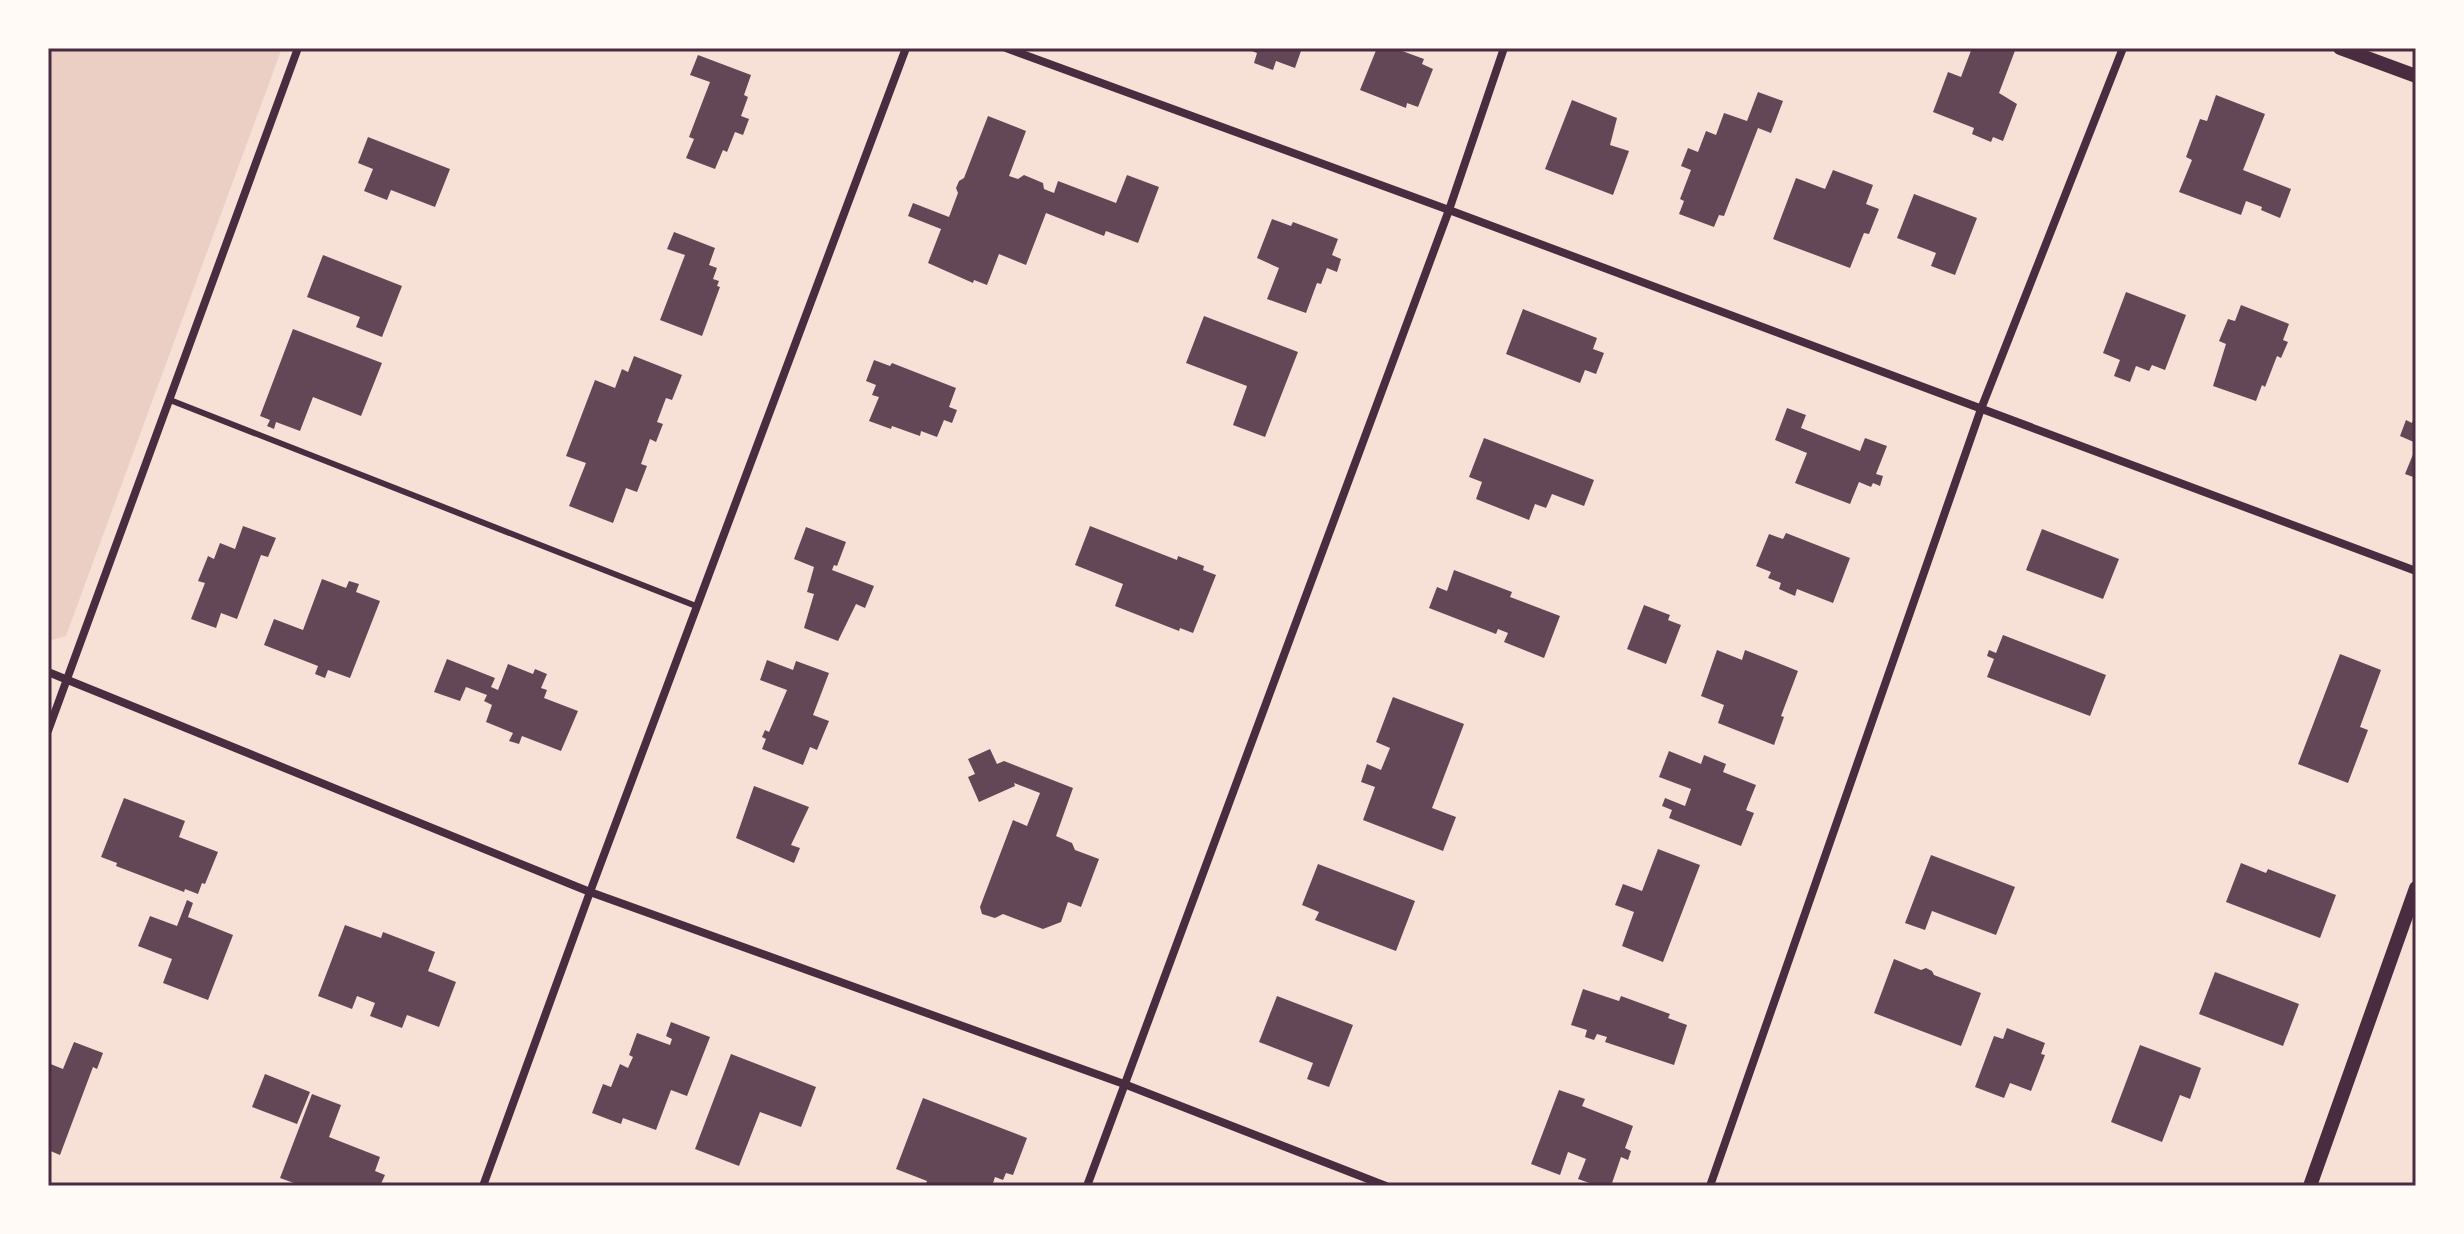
<svg xmlns="http://www.w3.org/2000/svg" width="2464" height="1234" viewBox="0 0 2464 1234" font-family="Quicksand,sans-serif">
<rect width="100%" height="100%" fill="#f7e1d7"/>
<polygon fill="#ebcfc5" points="48,48 282,48 66,636 48,641"/>
<g fill="#644757">
<polygon points="1244,48 1302,48 1295,68 1276,61 1273,70 1254,63 1257,53"/>
<polygon points="1377,48 1394,48 1424,59 1422,64 1433,69 1418,107 1407,103 1406,108 1360,90"/>
<polygon points="1972,48 2016,48 1999,93 2017,104 2003,141 1993,137 1991,142 1972,134 1974,128 1933,112 1948,72 1961,77"/>
<polygon points="698,55 751,75 744,95 748,97 741,116 749,119 743,135 735,132 727,152 723,150 715,169 686,158 694,139 689,137 710,82 690,75"/>
<polygon points="1758,92 1783,101 1771,133 1758,128 1724,216 1719,215 1714,227 1679,214 1684,201 1680,199 1691,170 1681,166 1688,148 1698,152 1706,131 1716,135 1724,113 1747,121"/>
<polygon points="2216,95 2265,114 2243,170 2291,189 2280,218 2261,210 2262,207 2246,201 2241,215 2179,192 2192,160 2186,157 2200,119 2207,121"/>
<polygon points="1572,100 1617,118 1610,145 1629,151 1613,195 1545,169"/>
<polygon points="988,116 1026,131 1009,176 1018,179 1024,175 1043,183 1044,189 1054,193 1058,181 1116,203 1127,175 1159,187 1138,243 1106,231 1104,236 1046,213 1026,265 999,254 987,285 974,280 973,283 928,263 941,229 908,216 913,203 949,217 958,193 956,188 959,181 964,178"/>
<polygon points="368,137 450,169 435,207 391,190 387,200 364,191 373,169 358,163"/>
<polygon points="1833,170 1873,185 1866,204 1879,209 1869,234 1864,233 1850,268 1773,239 1796,178 1825,189"/>
<polygon points="1914,194 1977,218 1955,275 1931,266 1936,253 1897,238"/>
<polygon points="1272,219 1291,226 1293,222 1338,239 1332,255 1341,259 1337,272 1327,268 1321,284 1317,283 1306,313 1267,299 1279,268 1257,258"/>
<polygon points="674,232 715,248 709,265 717,268 713,279 719,281 717,286 720,287 702,336 660,320 685,255 667,249"/>
<polygon points="323,255 402,286 382,337 356,327 360,317 307,297"/>
<polygon points="2126,292 2186,315 2165,370 2152,365 2149,371 2136,366 2130,382 2114,376 2120,360 2103,353"/>
<polygon points="2241,305 2289,324 2283,340 2288,342 2281,358 2277,356 2265,387 2262,385 2256,401 2213,386 2226,344 2219,341 2228,319 2235,321"/>
<polygon points="1523,309 1597,338 1593,349 1604,353 1596,374 1585,370 1580,383 1506,354"/>
<polygon points="1204,316 1298,352 1265,437 1233,425 1247,386 1186,363"/>
<polygon points="293,329 382,363 361,416 313,397 300,431 276,422 274,429 267,426 270,420 260,416"/>
<polygon points="634,356 682,375 672,400 666,398 657,422 663,424 656,442 650,439 641,464 647,466 637,492 626,488 613,523 569,506 586,463 566,456 595,380 615,388 622,369 628,372"/>
<polygon points="874,360 890,366 892,363 956,388 949,407 957,410 952,423 944,420 937,437 921,431 920,436 892,426 891,429 869,421 879,397 872,395 876,385 866,381"/>
<polygon points="1787,408 1806,415 1801,428 1860,451 1865,438 1887,446 1876,474 1883,476 1880,486 1873,483 1871,487 1859,482 1850,504 1795,483 1807,453 1775,440"/>
<polygon points="2416,413 2416,443 2400,436 2406,420 2412,423"/>
<polygon points="1484,438 1594,480 1584,506 1552,494 1546,508 1535,504 1529,520 1476,499 1482,482 1469,477"/>
<polygon points="2416,447 2416,478 2405,474"/>
<polygon points="243,526 276,538 268,557 261,555 237,619 221,613 216,628 191,619 205,583 198,581 208,556 214,559 220,543 235,549"/>
<polygon points="1090,526 1177,560 1178,556 1204,566 1203,570 1216,575 1193,633 1180,628 1179,631 1115,606 1123,584 1075,565"/>
<polygon points="806,527 846,542 837,566 834,565 832,570 874,586 865,608 856,604 838,641 804,628 814,594 807,592 814,567 794,559"/>
<polygon points="2042,529 2119,559 2103,599 2026,570"/>
<polygon points="1786,533 1850,558 1833,603 1797,589 1795,596 1779,589 1781,583 1768,578 1771,572 1756,566 1769,534 1783,539"/>
<polygon points="1454,570 1512,592 1510,597 1560,616 1544,658 1504,642 1508,633 1498,629 1496,634 1429,608 1437,587 1447,591"/>
<polygon points="322,579 346,588 349,581 359,584 356,592 380,601 350,678 328,670 325,678 315,674 318,666 264,645 274,619 303,630"/>
<polygon points="1644,605 1670,615 1668,620 1681,625 1666,664 1627,649"/>
<polygon points="2003,635 2106,675 2090,716 1987,677 1994,659 1987,656 1989,650 1996,653"/>
<polygon points="1717,650 1742,660 1745,650 1798,671 1781,716 1784,717 1774,745 1718,723 1724,705 1701,696"/>
<polygon points="2340,654 2381,670 2360,727 2368,730 2348,783 2298,764"/>
<polygon points="447,659 495,678 491,687 498,690 508,664 533,674 535,669 547,674 541,688 547,690 544,698 578,711 561,751 522,736 519,744 509,741 513,733 486,722 492,705 484,701 487,695 466,687 460,701 434,692"/>
<polygon points="767,660 793,670 796,661 829,673 813,715 829,721 817,750 810,747 803,765 762,749 766,739 762,737 765,730 769,732 787,690 760,680"/>
<polygon points="1393,697 1464,724 1432,808 1456,817 1443,851 1363,820 1375,787 1361,782 1367,764 1381,770 1390,748 1376,742"/>
<polygon points="990,749 997,764 1004,761 1073,788 1056,836 1072,843 1075,850 1099,859 1081,907 1068,902 1061,922 1043,929 1003,914 995,918 982,914 980,907 1013,820 1027,826 1040,793 1014,783 1015,786 979,802 968,777 975,774 968,759"/>
<polygon points="1669,751 1701,764 1704,755 1726,764 1723,772 1756,785 1746,810 1754,813 1741,846 1669,818 1672,810 1662,806 1665,798 1685,806 1691,789 1659,777"/>
<polygon points="754,786 809,807 791,845 800,848 794,863 736,838"/>
<polygon points="124,798 185,821 179,837 218,852 205,884 202,883 198,894 185,889 184,892 116,866 117,863 101,857"/>
<polygon points="1658,849 1700,865 1663,962 1622,946 1634,912 1615,905 1623,884 1642,891"/>
<polygon points="1931,855 2015,887 1996,935 1932,911 1925,930 1905,923"/>
<polygon points="2241,863 2266,873 2268,869 2336,895 2320,938 2226,902"/>
<polygon points="1318,864 1415,901 1396,951 1315,920 1319,912 1302,905"/>
<polygon points="187,900 193,903 188,917 233,935 208,1000 163,983 172,959 138,946 150,916 177,926"/>
<polygon points="345,925 381,938 383,932 435,952 428,971 456,982 439,1027 407,1015 402,1028 370,1016 375,1003 357,996 352,1009 318,996"/>
<polygon points="1894,959 1921,970 1926,968 1932,971 1934,975 1981,993 1961,1046 1874,1013"/>
<polygon points="2215,972 2299,1004 2283,1046 2199,1014"/>
<polygon points="1583,989 1619,1001 1621,996 1670,1014 1668,1018 1687,1025 1674,1065 1605,1042 1607,1037 1597,1034 1594,1040 1585,1037 1587,1030 1571,1025"/>
<polygon points="1277,996 1353,1025 1329,1087 1307,1079 1313,1063 1259,1042"/>
<polygon points="671,1022 710,1037 687,1096 671,1090 656,1130 623,1118 621,1124 592,1113 603,1084 611,1087 620,1064 628,1068 633,1057 629,1055 637,1033 670,1045 672,1039 666,1036"/>
<polygon points="2007,1028 2045,1043 2041,1054 2045,1055 2031,1091 2010,1083 2004,1098 1975,1087 1994,1036 2003,1039"/>
<polygon points="74,1042 103,1053 97,1069 93,1067 60,1155 48,1150 48,1063 63,1069"/>
<polygon points="2140,1045 2201,1068 2190,1099 2180,1095 2162,1142 2111,1122"/>
<polygon points="731,1054 816,1087 801,1127 760,1112 739,1166 695,1149"/>
<polygon points="265,1074 310,1092 297,1124 252,1107"/>
<polygon points="1559,1090 1585,1099 1582,1106 1633,1126 1625,1148 1631,1151 1628,1160 1621,1157 1611,1186 1598,1186 1578,1179 1586,1159 1568,1152 1560,1175 1531,1164"/>
<polygon points="312,1094 341,1105 329,1137 380,1157 375,1171 385,1175 380,1186 302,1186 280,1178"/>
<polygon points="923,1098 1027,1138 1013,1175 1006,1173 1003,1180 995,1177 992,1186 925,1186 927,1181 896,1169"/>
</g>
<g fill="none" stroke-linecap="round" stroke-linejoin="round">
<polyline stroke="#4a2c40" stroke-width="6" points="170,400 696,606"/>
<g stroke="#4a2c40" stroke-width="8">
<polyline points="1006,48 1449,210 2416,571"/>
<polyline points="48,672 590,892 1124,1084 1386,1186"/>
<polyline points="48,731 298,48"/>
<polyline points="483,1186 590,892 906,48"/>
<polyline points="1087,1186 1449,210 1504,48"/>
<polyline points="1710,1186 1981,409 2123,48"/>
</g>
<g stroke="#4a2c40" stroke-width="14">
<polyline points="2340,48 2416,76"/>
<polyline points="2310,1186 2416,888"/>
</g>
</g>
<rect width="2464" height="1234" fill="none" stroke="#fffaf5" stroke-width="100"/>
<rect x="50" y="50" width="2364" height="1134" fill="none" stroke="#4a2c40" stroke-width="3"/>
</svg>
